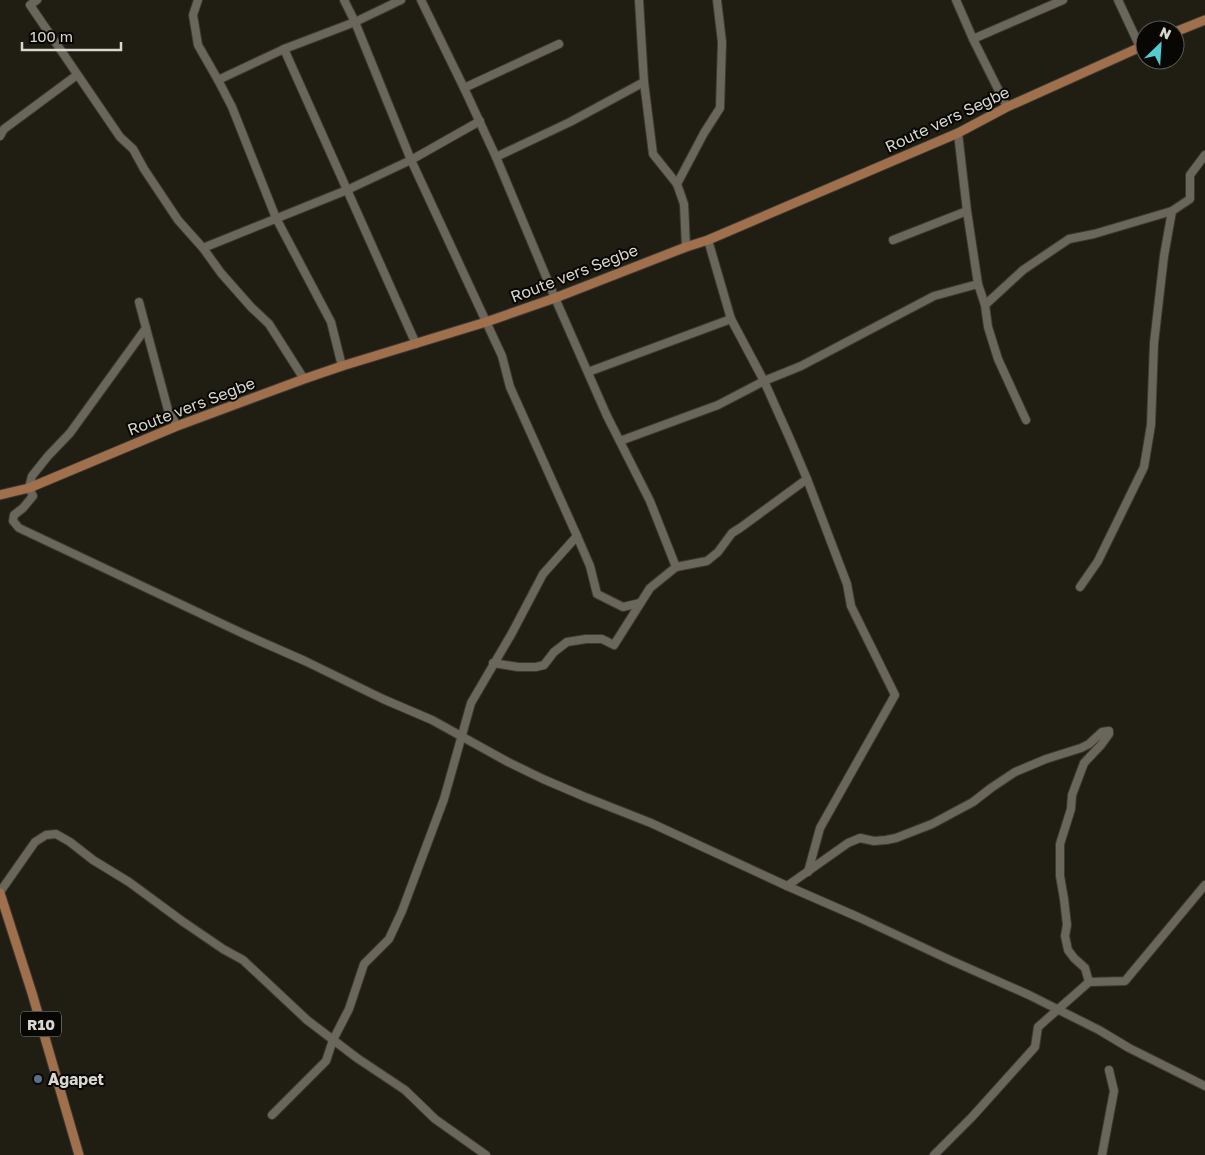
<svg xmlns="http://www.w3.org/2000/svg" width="1205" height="1155" viewBox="0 0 1205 1155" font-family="'Golos Text',sans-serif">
<rect width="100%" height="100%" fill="#201d13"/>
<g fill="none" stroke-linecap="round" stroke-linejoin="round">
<defs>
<g id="minor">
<polyline points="37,0 30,5 120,137 133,149 144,169 178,220 203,248 221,273 251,307 269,324 304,379"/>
<polyline points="198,0 193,15 198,45 218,80 232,107 276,218 331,322 342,366"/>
<polyline points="421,0 464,88 496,157 555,298 607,416 650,501 676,567"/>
<polyline points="639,0 644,82 653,154 677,184 684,204 686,247"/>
<polyline points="956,0 973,39 1007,107"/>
<polyline points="1118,0 1140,47"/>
<polyline points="973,39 1063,0"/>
<polyline points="284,49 416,344"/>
<polyline points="218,80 284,49 355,22 401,0"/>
<polyline points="464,88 559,44"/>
<polyline points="958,133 967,211 978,284 985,305 988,327 998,359 1026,420"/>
<polyline points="0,136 4,129 77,75"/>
<polyline points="496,157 570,122 644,82"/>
<polyline points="677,184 704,133 720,108 722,42 717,0"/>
<polyline points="708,240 731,319 764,381 790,439 807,479 847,584 851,606 895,695 820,828 808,872"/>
<polyline points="893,240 967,211"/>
<polyline points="203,248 347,190 411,160 480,121"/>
<polyline points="139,302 168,410 177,426"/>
<polyline points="985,305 1023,270 1069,239 1094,234 1172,211 1190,199 1190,175 1205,155"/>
<polyline points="146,328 70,433 48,456 32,476 29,488 33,496 23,508 14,515 13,521 19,528 246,635 305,661 383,699 432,720 508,762 543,779 585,797 651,823 787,886 858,917 950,960 1029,995 1099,1030 1129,1048 1205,1086"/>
<polyline points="588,372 731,319"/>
<polyline points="620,441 718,405 764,381 801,366 934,296 978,284"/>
<polyline points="577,536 590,566 597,594 623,607 640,603"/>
<polyline points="1080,587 1098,561 1144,467 1151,425 1154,343 1164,256 1172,211"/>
<polyline points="493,663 518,667 536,667 544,665 554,652 567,642 586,639 602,639 614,645 650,588 676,567 707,561 718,552 732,533 740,528 807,479"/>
<polyline points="787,886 848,843 860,838 874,841 886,840 896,838 932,824 973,802 991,788 1015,772 1046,759 1081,748 1089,744 1102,732 1108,731 1109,731 1109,734 1101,745 1084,763 1072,795 1071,809 1060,844 1060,876 1064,899 1067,925 1065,936 1068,950 1074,958 1085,968 1089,982 1125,981 1205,885"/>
<polyline points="0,892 35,842 46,835 56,834 70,842 93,860 129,882 182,921 223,949 243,960 307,1020 357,1058 405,1090 435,1119 486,1155"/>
<polyline points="272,1115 326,1061 333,1040 349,1009 364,964 389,939 402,911 444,799 471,703 512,633 543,574 577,536 510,387 502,356 411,160 355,22 344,0"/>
<polyline points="934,1155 972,1117 1035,1047 1038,1027 1089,982"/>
<polyline points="1102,1155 1114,1091 1109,1070"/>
</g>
<g id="major">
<polyline points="1175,32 1205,20"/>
<polyline points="0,495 29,488 177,426 304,379 342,366 486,322 555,298 686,247 708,240 958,133 1007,107 1145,45"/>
<polyline points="0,893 32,993 79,1155"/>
</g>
</defs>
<use href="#minor" stroke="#3b3933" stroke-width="10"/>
<use href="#major" stroke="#3b3933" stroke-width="11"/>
<use href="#minor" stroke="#6a675a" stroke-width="8"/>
<use href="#major" stroke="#a0704d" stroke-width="9"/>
</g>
<circle fill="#5c6f8a" stroke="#090704" stroke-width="2" cx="38" cy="1079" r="5"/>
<g text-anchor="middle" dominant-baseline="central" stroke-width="4" stroke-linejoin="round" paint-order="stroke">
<rect fill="#090704" stroke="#9a9993" stroke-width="1" x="21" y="1011.5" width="40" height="25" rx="4"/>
<g font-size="15" font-weight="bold" fill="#d8d7d0">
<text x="41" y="1024">R10</text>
</g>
<g font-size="16" fill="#d8d7d0" stroke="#090704">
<text transform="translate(947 119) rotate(-25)">Route vers Segbe</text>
<text transform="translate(574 273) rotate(-21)">Route vers Segbe</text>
<text transform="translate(191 406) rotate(-21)">Route vers Segbe</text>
</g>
<g font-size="16" font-weight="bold" fill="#d8d7d0" stroke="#090704" text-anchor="start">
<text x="48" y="1079">Agapet</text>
</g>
</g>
<g transform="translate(1160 45) rotate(25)"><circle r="24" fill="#090704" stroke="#5c5a56"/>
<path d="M0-4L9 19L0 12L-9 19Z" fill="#52ccd0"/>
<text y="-8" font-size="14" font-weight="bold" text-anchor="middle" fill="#d8d7d0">N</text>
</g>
<path d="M22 42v8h99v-8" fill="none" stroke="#d8d7d0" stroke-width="2.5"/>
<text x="30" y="42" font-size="15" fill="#d8d7d0" stroke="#090704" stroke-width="4" paint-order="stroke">100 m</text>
</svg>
